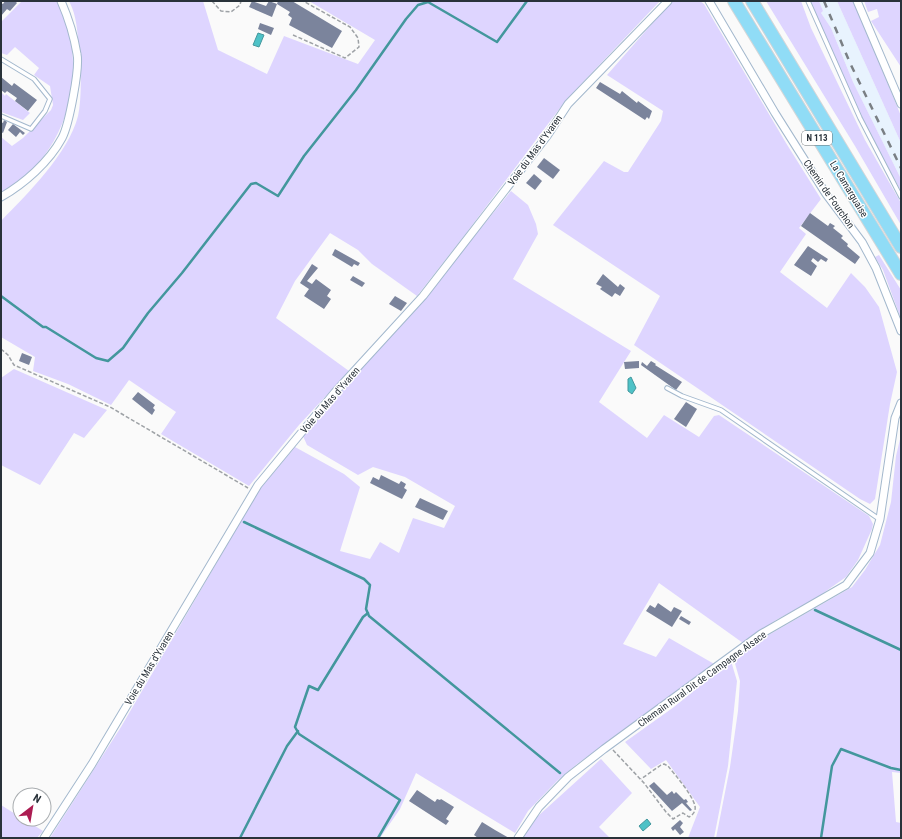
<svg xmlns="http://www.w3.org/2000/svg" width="902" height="839" viewBox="0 0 902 839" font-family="'Roboto Condensed',sans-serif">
<rect width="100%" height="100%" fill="#fafafa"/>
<polygon fill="#e8f3fe" points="819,1 837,1 901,143 901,179 853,82 831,28 821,13 823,11"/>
<g fill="#ded5ff">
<path d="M22,1H58C83,53 77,115 41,160C30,173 15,183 1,193V137L12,146L23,138L51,110L53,105L50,86L34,75L39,68L15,47L7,55L1,53V22Z"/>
<path d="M69,1H203L218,50L267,74L284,36L358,64L375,40L309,1H660L566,100L464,236L417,296L372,264L358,250L330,233L295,281L276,318L349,371L299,425L249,486L161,434L176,412L129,380L111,405L68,384L33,371L35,357L1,337V221C28,193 68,154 78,116C82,99 81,65 79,48C77,31 77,16 69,1Z"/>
<polygon points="672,1 700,1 704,4 786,143 821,199 799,228 806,234 780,272 827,308 851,273 865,287 879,307 897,372 890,404 875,499 870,504 860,499 634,345 660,296 553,225 604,161 624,172 628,172 661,121 663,111 607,75"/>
<polygon points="766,1 801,1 811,28 865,140 901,203 901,225 855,146"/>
<polygon points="810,1 819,1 823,11 821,13 831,28 853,82 901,179 901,191 865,125"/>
<polygon points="837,1 854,1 901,116 901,143"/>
<polygon points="864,1 901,1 901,67 871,21 879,17 877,9 868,12"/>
<polygon points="1,92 5,96 6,94 30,113 23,120 1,112"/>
<polygon points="511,191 528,205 536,224 538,234 513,279 631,351 599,402 647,438 664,415 699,437 714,416 719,415 869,516 873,524 872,529 858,560 846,577 812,601 776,620 743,643 659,583 623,644 656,657 669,638 716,665 577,764 557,781 528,811 515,833 416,773 400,809 380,838 50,838 121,727 259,490 295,447 344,474 360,487 340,551 370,559 380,542 399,553 413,518 444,528 455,506 405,477 373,467 358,475 307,445 303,436 321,413 408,318"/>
<polygon points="879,255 901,290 901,319 883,270 875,257"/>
<polygon points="14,369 107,410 84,438 74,433 40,485 1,465 1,378"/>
<polygon points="901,435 901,773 892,772 896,822 901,823 901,838 716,838 730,767 738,711 740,681 734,660 751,645 852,587 865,570 880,545 891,502 896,456"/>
<polygon points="731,661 737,681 728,766 714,838 688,838 700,807 666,760 651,769 625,742 674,707"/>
<polygon points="601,759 632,793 599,827 610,838 523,838 537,817"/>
<polygon points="1,805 20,817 20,819 24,819 43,831 37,838 1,838"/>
</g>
<g fill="#4ec2c7" stroke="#43979d">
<polygon points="258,33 264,35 259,47 253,45"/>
<polygon points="631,377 636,388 632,394 628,391 628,379"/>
<polygon points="647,819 651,824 643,831 639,826"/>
</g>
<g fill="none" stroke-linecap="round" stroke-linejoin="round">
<g stroke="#43979d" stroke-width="2.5">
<polyline points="1,296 43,327 46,327 96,358 108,361 123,348 148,313 182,273 251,184 256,183 278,196 280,193 304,156 356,90 406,19 418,5 428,2 497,42 527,1"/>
<polyline points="244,522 364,579 370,585 366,609 369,616 560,773"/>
<polyline points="815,610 901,650"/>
<polyline points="368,613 363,617 318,690 309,686 295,727 299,734 400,800 378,838"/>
<polyline points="240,838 287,746 298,731"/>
<polyline points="821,838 832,766 841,749 891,768 901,770"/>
</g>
</g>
<g fill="#7b849c">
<polygon points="5,1 15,1 17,3 10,11 7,9 1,16 1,3 3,4"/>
<polygon points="252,1 266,6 269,1 277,4 278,1 292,1 342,31 332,48 289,25 292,18 288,15 290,12 277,4 272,17 249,7"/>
<polygon points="260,23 274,28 271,35 258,29"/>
<polygon points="1,77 12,86 14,83 37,100 28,111 15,101 17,98 7,91 5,93 1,90"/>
<polygon points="600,82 620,94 622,91 637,103 638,101 652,111 649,119 647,117 645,120 596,88"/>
<polygon points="4,120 7,122 3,133 1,132 1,122 3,123"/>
<polygon points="13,124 25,133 23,135 20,132 16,137 8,130"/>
<polygon points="544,158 560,170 553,179 537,167"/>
<polygon points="534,174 542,181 535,190 526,183"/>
<polygon points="810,213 828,226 830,223 835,226 833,228 843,236 841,238 848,244 847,246 860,257 855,264 801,226"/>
<polygon points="808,246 828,259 826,262 821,259 818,262 813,258 811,261 817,266 811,276 794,265"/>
<polygon points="335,249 360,263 358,266 354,264 352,267 332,255"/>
<polygon points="312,264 318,268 307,281 312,284 316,279 331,290 327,296 331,299 324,309 304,296 309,289 300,283"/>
<polygon points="603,274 618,287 620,284 625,288 620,296 615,293 612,297 600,289 602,287 596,284"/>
<polygon points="353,276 365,283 362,287 350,280"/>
<polygon points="395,296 407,303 401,311 389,304"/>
<polygon points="22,353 32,357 29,365 19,361"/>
<polygon points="639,361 639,368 625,369 624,362"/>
<polygon points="651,361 656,364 655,365 682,382 676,390 641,365 642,362 647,366"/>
<polygon points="138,392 155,405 153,408 155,410 152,415 132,399"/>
<polygon points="686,402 697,409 686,427 674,419"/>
<polygon points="381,475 399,484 401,481 406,484 404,488 407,490 402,499 370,483 373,477 379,480"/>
<polygon points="420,498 448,511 443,520 415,507"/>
<polygon points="658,603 671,612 674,607 682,611 672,627 646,611 650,605 655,608"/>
<polygon points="681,616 691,622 689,625 679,619"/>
<polygon points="654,782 667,795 672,791 674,794 676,792 684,800 686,799 688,802 686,803 692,810 690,811 682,803 672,811 649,786"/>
<polygon points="417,790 435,802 437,799 440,800 441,799 454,807 446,819 449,821 446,825 409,801"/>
<polygon points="680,820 683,823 680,827 684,832 680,835 675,829 673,831 671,828"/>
<polygon points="482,822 495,830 509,838 478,838 474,835"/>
</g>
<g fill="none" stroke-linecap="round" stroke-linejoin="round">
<defs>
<g id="service">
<polyline points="808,1 860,118 901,197"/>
<polyline points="1,59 34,79 50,99 45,111 31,129 1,116"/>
<polyline points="667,388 682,396 721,410 879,519"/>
</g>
<g id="minor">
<polyline points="709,1 775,113 826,194 862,242 876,268 901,331"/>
<polyline points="857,1 901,104"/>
<path d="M1,197C24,184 49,162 62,138C69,125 80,68 77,54C74,36 68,17 61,1"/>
<polyline points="44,838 92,764 258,485 335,392 423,296 547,136 568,104 668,1"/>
<polyline points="518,838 539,807 568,777 604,749 761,634 846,585 870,553 880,519 895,418 901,403"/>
</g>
<g id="trunk">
<polyline points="734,1 901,274"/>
<polyline points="752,1 901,247"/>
</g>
</defs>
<use href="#service" stroke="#a3b8cd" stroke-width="5.5"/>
<use href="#minor" stroke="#a3b8cd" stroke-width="9"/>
<use href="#trunk" stroke="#d4d6d8" stroke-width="14"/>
<g stroke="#9ea2a6" stroke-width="1.5" stroke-dasharray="4 2" stroke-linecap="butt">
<polyline points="212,1 221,11 231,12 240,5 241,1"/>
<polyline points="293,35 345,58 359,47 358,38 350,27 303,1"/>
<polyline points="1,349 8,355 14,365 110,407 248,488"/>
<path d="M613,750L644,783L666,812L673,819L683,813L689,817C693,815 696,811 695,806C692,794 676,776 668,766L664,764L661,765L641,779"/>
</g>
<use href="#service" stroke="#fff" stroke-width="3.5"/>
<use href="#minor" stroke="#fff" stroke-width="7"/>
<use href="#trunk" stroke="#90dcf6" stroke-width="12"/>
<polyline stroke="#7a7f84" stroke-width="2.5" stroke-dasharray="7 7" stroke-linecap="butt" points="824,1 850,63 901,168"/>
</g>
<g text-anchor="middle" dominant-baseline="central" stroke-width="3" stroke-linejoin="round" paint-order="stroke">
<rect fill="#fff" stroke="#697075" stroke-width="1" x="802" y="131" width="30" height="14" rx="3"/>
<g font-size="9" font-weight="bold" fill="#29323a">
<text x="817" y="138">N 113</text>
</g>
<g font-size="10" fill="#29323a" stroke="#fff">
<text transform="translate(535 150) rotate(-54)">Voie du Mas d'Yvaren</text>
<text transform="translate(849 189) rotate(59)">La Camarguaise</text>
<text transform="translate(829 194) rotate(55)">Chemin de Fourchon</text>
<text transform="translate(330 400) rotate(-49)">Voie du Mas d'Yvaren</text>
<text transform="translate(149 668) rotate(-59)">Voie du Mas d'Yvaren</text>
<text transform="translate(702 679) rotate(-36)">Chemain Rural Dit de Campagne Alsace</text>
</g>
</g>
<rect width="902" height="839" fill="none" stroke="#29323a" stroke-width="4"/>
<g transform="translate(32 807) rotate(31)"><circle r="19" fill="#ffffff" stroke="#a9adb0"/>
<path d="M0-3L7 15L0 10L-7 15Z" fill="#ac1c52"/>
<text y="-6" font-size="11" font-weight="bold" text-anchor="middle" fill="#29323a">N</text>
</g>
</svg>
